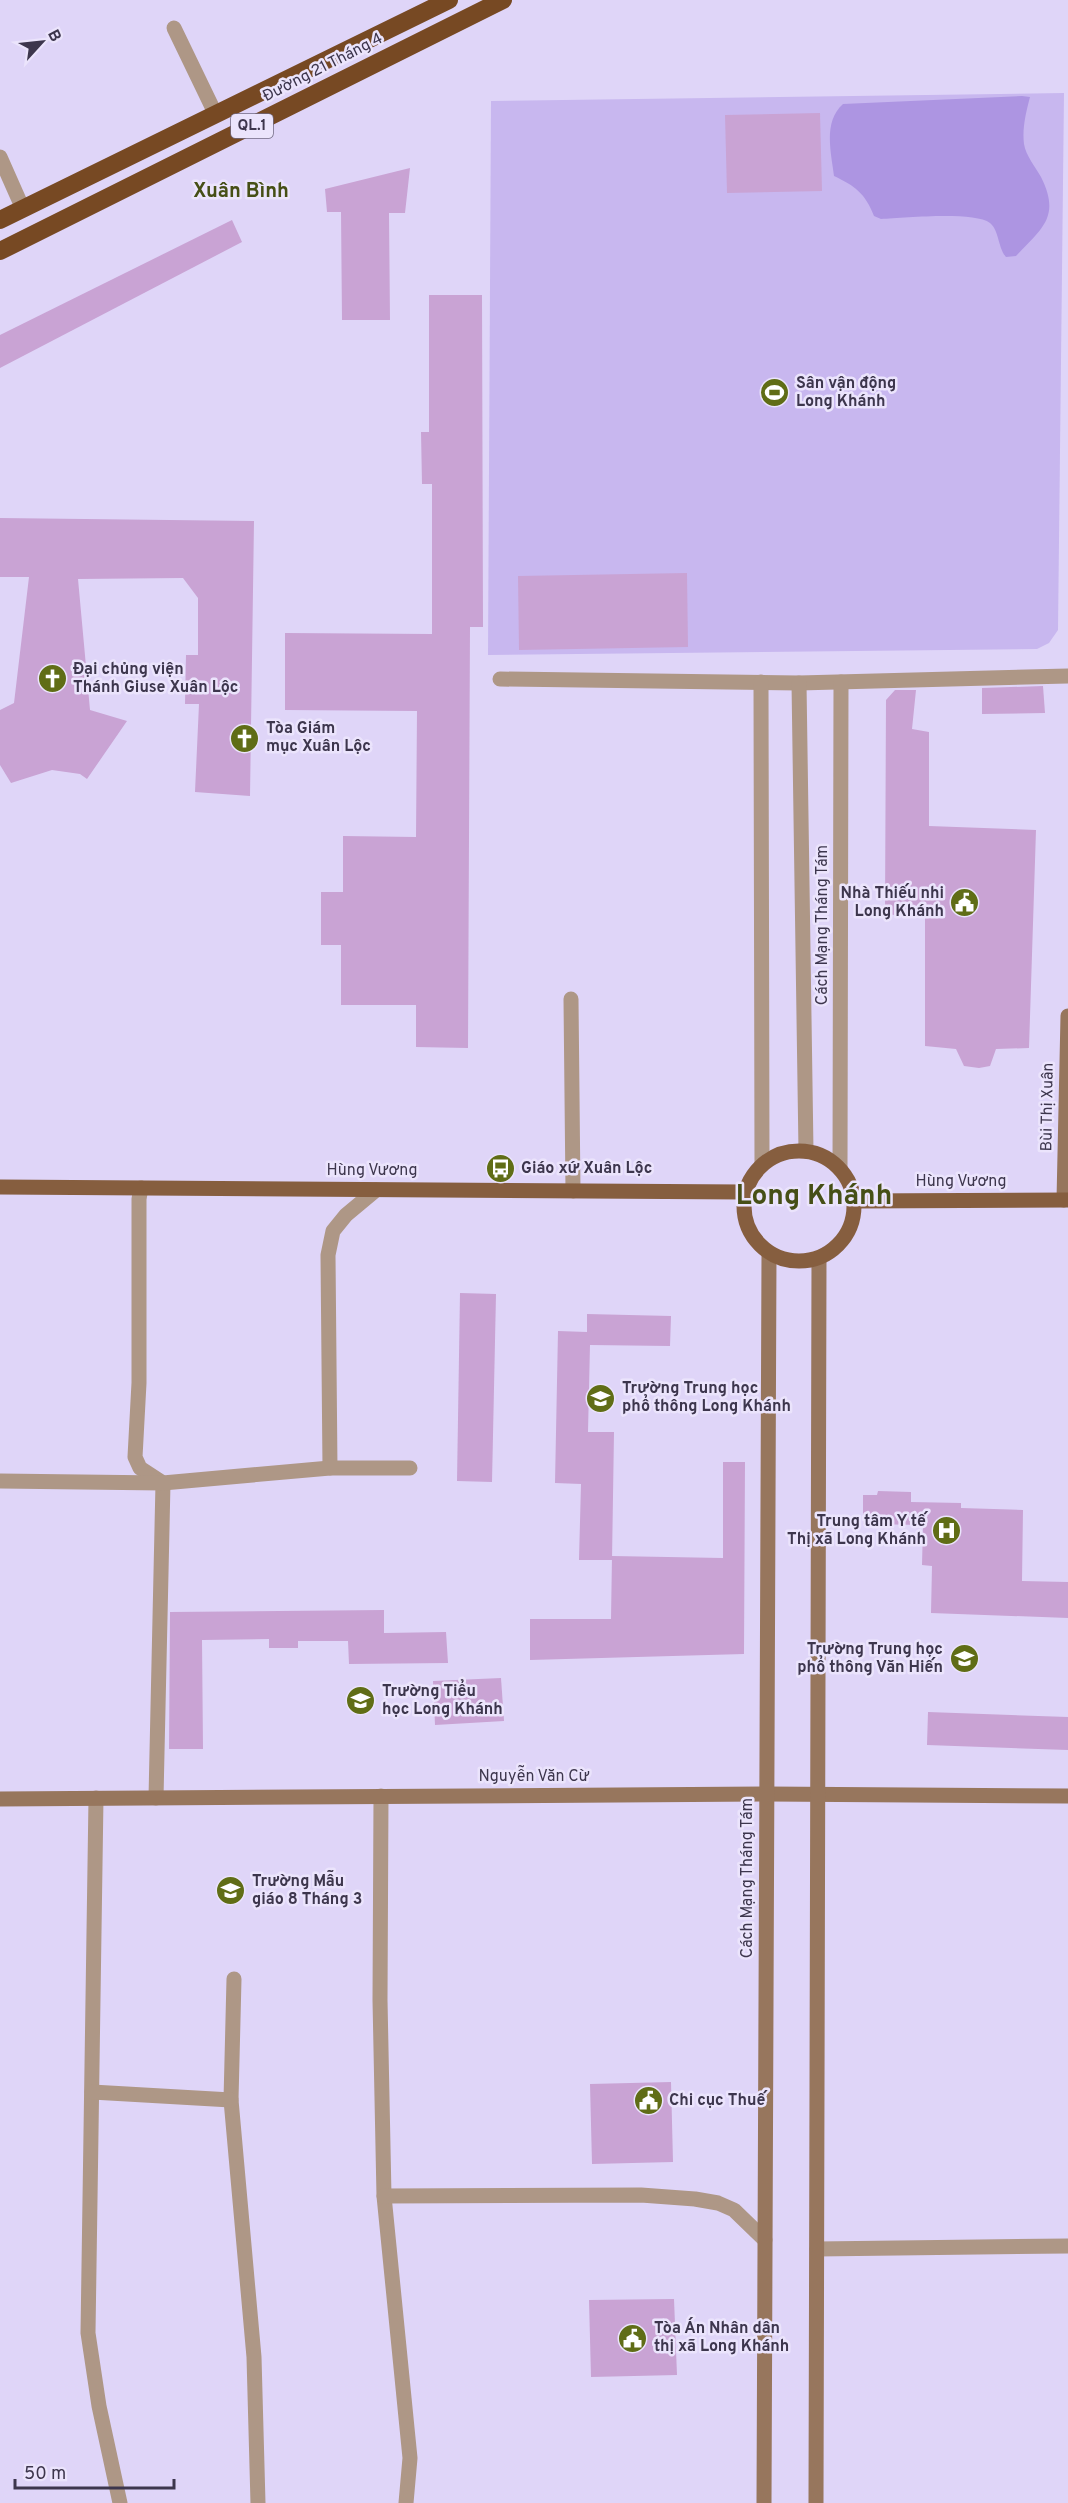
<svg xmlns="http://www.w3.org/2000/svg" width="1068" height="2503" viewBox="0 0 1068 2503" font-family="Overpass,sans-serif">
<rect width="100%" height="100%" fill="#dfd5f8"/>
<polygon fill="#c8b7ef" points="1064,93 1058,630 1049,643 1037,649 488,655 491,101"/>
<path fill="#ad95e2" d="M1022,96L1030,97C1026,112 1022,129 1024,144C1026,156 1035,166 1041,177C1061,217 1042,228 1016,256L1006,257C998,248 999,230 990,223C974,211 904,218 881,219L874,216C865,193 855,186 834,176C831,152 823,122 843,104Z"/>
<g fill="#c9a3d4">
<polygon points="820,113 822,191 727,193 725,115"/>
<polygon points="410,168 405,213 389,213 390,320 342,320 341,212 327,212 325,189"/>
<polygon points="232,220 242,242 0,368 0,335"/>
<polygon points="429,295 482,295 483,627 470,627 468,1048 416,1047 416,1005 341,1005 341,945 321,945 321,892 343,892 343,836 416,837 417,711 285,710 285,633 432,634 432,484 422,484 421,432 429,432"/>
<polygon points="0,518 254,521 250,796 195,792 199,704 185,704 186,655 198,655 198,598 183,578 78,579 90,710 127,721 87,779 80,774 52,770 11,783 0,765 0,710 14,703 29,577 0,577"/>
<polygon points="687,573 688,647 519,650 518,576"/>
<polygon points="1043,686 1045,713 982,714 982,688"/>
<polygon points="895,690 916,690 912,729 929,732 929,826 1036,830 1029,1048 996,1049 990,1066 979,1068 964,1066 956,1049 925,1046 925,918 885,914 886,700"/>
<polygon points="460,1293 496,1294 492,1482 457,1481"/>
<polygon points="587,1314 671,1316 670,1346 590,1345 588,1432 614,1432 612,1560 579,1560 581,1484 555,1483 558,1331 587,1332"/>
<polygon points="723,1462 745,1462 744,1654 530,1660 530,1619 611,1619 612,1556 723,1558"/>
<polygon points="878,1491 911,1492 911,1502 961,1503 961,1508 1023,1510 1022,1581 1068,1582 1068,1618 931,1613 932,1566 922,1565 923,1525 863,1524 863,1495 877,1495"/>
<polygon points="384,1610 384,1633 446,1632 448,1663 349,1664 348,1641 298,1641 298,1648 269,1648 269,1639 202,1640 203,1749 169,1749 170,1612"/>
<polygon points="501,1678 504,1721 435,1725 433,1681"/>
<polygon points="928,1712 1068,1717 1068,1750 927,1745"/>
<polygon points="671,2082 673,2162 592,2164 590,2084"/>
<polygon points="674,2299 677,2375 591,2377 589,2300"/>
</g>
<g fill="none" stroke-linecap="round" stroke-linejoin="round">
<g stroke="#ae9786" stroke-width="15">
<polyline points="174,28 215,113"/>
<polyline points="0,157 23,209"/>
<polyline points="500,679 799,683 1068,676"/>
<polyline points="761,682 762,1164"/>
<polyline points="799,683 806,1151"/>
<polyline points="571,999 573,1191"/>
<polyline points="840,1169 841,682"/>
<polyline points="141,1188 139,1199 139,1383 135,1457 140,1468 163,1483 156,1798"/>
<polyline points="330,1468 328,1255 333,1231 346,1215 376,1190"/>
<polyline points="0,1481 163,1483 330,1468 410,1468"/>
<polyline points="381,1796 380,2000 384,2196 410,2458 406,2503"/>
<polyline points="96,1798 88,2333 99,2406 120,2503"/>
<polyline points="234,1979 231,2100 254,2357 258,2503"/>
<polyline points="92,2092 231,2100"/>
<polyline points="384,2196 641,2195 695,2199 718,2203 734,2210 765,2240"/>
<polyline points="817,2249 1068,2246"/>
</g>
<g stroke="#97765d" stroke-width="15">
<polyline points="1064,1200 1068,1016"/>
<polyline points="0,1799 767,1794 1068,1796"/>
<polyline points="764,2503 769,1254"/>
<polyline points="816,2503 819,1259"/>
</g>
<g stroke="#865e3f" stroke-width="15">
<circle cx="799" cy="1206" r="55"/>
<polyline points="0,1187 744,1192"/>
<polyline points="854,1201 1068,1200"/>
</g>
<g stroke="#774923" stroke-width="18">
<polyline points="0,220 449,0"/>
<polyline points="0,251 503,0"/>
</g>
</g>
<defs>
<symbol id="stadium-disc" viewBox="-11 -11 22 22"><circle r="9.5" fill="#606d16" stroke="#ebe4fc"/><path d="M0-5a6.5 5 0 1 0 0 10a6.5 5 0 1 0 0-10ZM-3.5-1.8h7v3.6h-7Z" fill="#fff"/></symbol>
<symbol id="church-disc" viewBox="-11 -11 22 22"><circle r="9.5" fill="#606d16" stroke="#ebe4fc"/><path d="M-1.2-6h2.4v3.5h3.3v2.4h-3.3V6h-2.4V-.1h-3.3v-2.4h3.3Z" fill="#fff"/></symbol>
<symbol id="civic-disc" viewBox="-11 -11 22 22"><circle r="9.5" fill="#606d16" stroke="#ebe4fc"/><path d="M-.6-6.5H3V-4.5H.6V-3L4-1V1h2V6H-6V1h2V-1L-.6-3ZM-1.2 2.5V6h2.4V2.5Z" fill="#fff"/></symbol>
<symbol id="bus-disc" viewBox="-11 -11 22 22"><circle r="9.5" fill="#606d16" stroke="#ebe4fc"/><path d="M-5-6H5V4H4V6H2V4H-2V6H-4V4H-5ZM-3.5-4V0h7V-4ZM-3.5 1.2v1.5H-2V1.2ZM2 1.2v1.5H3.5V1.2Z" fill="#fff"/></symbol>
<symbol id="school-disc" viewBox="-11 -11 22 22"><circle r="9.5" fill="#606d16" stroke="#ebe4fc"/><path d="M0-5L7-2L0 1L-7-2ZM-4 1L0 2.5L4 1V4Q0 6-4 4Z" fill="#fff"/></symbol>
<symbol id="hospital-disc" viewBox="-11 -11 22 22"><circle r="9.5" fill="#606d16" stroke="#ebe4fc"/><path d="M-5-5h3v3.5h4V-5h3V5h-3V1.5h-4V5h-3Z" fill="#fff"/></symbol>
</defs>
<g fill-rule="evenodd">
<use href="#stadium-disc" x="758" y="376" width="33" height="33"/>
<use href="#church-disc" x="36" y="662" width="33" height="33"/>
<use href="#church-disc" x="228" y="722" width="33" height="33"/>
<use href="#civic-disc" x="948" y="886" width="33" height="33"/>
<use href="#bus-disc" x="484" y="1152" width="33" height="33"/>
<use href="#school-disc" x="584" y="1382" width="33" height="33"/>
<use href="#hospital-disc" x="930" y="1514" width="33" height="33"/>
<use href="#school-disc" x="948" y="1642" width="33" height="33"/>
<use href="#school-disc" x="344" y="1684" width="33" height="33"/>
<use href="#school-disc" x="214" y="1874" width="33" height="33"/>
<use href="#civic-disc" x="632" y="2084" width="33" height="33"/>
<use href="#civic-disc" x="616" y="2322" width="33" height="33"/>
</g>
<g text-anchor="middle" dominant-baseline="central" stroke-width="5" stroke-linejoin="round" paint-order="stroke">
<rect fill="#ebe4fc" stroke="#716a82" stroke-width="1.5" x="231" y="114" width="42" height="24" rx="4.5"/>
<g font-size="15" font-weight="bold" fill="#3d364d">
<text x="252" y="126">QL.1</text>
</g>
<g font-size="16" fill="#3d364d" stroke="#ebe4fc">
<text transform="translate(323 68) rotate(-27)">Đường 21 Tháng 4</text>
<text transform="translate(823 925) rotate(-90)">Cách Mạng Tháng Tám</text>
<text transform="translate(1048 1107) rotate(-89)">Bùi Thị Xuân</text>
<text x="372" y="1171">Hùng Vương</text>
<text x="961" y="1182">Hùng Vương</text>
<text x="534" y="1777">Nguyễn Văn Cừ</text>
<text transform="translate(748 1878) rotate(-90)">Cách Mạng Tháng Tám</text>
</g>
<g font-size="16" font-weight="bold" fill="#3d364d" stroke="#ebe4fc" text-anchor="start">
<text x="796" y="384">Sân vận động<tspan x="796" dy="18">Long Khánh</tspan></text>
<text x="73" y="670">Đại chủng viện<tspan x="73" dy="18">Thánh Giuse Xuân Lộc</tspan></text>
<text x="266" y="729">Tòa Giám<tspan x="266" dy="18">mục Xuân Lộc</tspan></text>
<text x="944" y="894" text-anchor="end">Nhà Thiếu nhi<tspan x="944" dy="18">Long Khánh</tspan></text>
<text x="521" y="1169">Giáo xứ Xuân Lộc</text>
<text x="622" y="1389">Trường Trung học<tspan x="622" dy="18">phổ thông Long Khánh</tspan></text>
<text x="926" y="1522" text-anchor="end">Trung tâm Y tế<tspan x="926" dy="18">Thị xã Long Khánh</tspan></text>
<text x="943" y="1650" text-anchor="end">Trường Trung học<tspan x="943" dy="18">phổ thông Văn Hiến</tspan></text>
<text x="382" y="1692">Trường Tiểu<tspan x="382" dy="18">học Long Khánh</tspan></text>
<text x="252" y="1882">Trường Mẫu<tspan x="252" dy="18">giáo 8 Tháng 3</tspan></text>
<text x="669" y="2101">Chi cục Thuế</text>
<text x="654" y="2329">Tòa Án Nhân dân<tspan x="654" dy="18">thị xã Long Khánh</tspan></text>
</g>
<g font-size="20" font-weight="bold" fill="#464f16" stroke="#ebe4fc">
<text x="241" y="192">Xuân Bình</text>
</g>
<g font-size="28" font-weight="bold" fill="#464f16" stroke="#ebe4fc">
<text x="814" y="1197">Long Khánh</text>
</g>
</g>
<g transform="translate(42 42) rotate(63)" stroke="#ebe4fc" stroke-width="4.5" paint-order="stroke">
<path d="M0-4.5L10 22L0 15L-10 22Z" fill="#3d364d"/>
<text y="-9" font-size="16" font-weight="bold" text-anchor="middle" fill="#3d364d">B</text>
</g>
<path d="M15 2479v9h159v-9" fill="none" stroke="#3d364d" stroke-width="3"/>
<text x="24" y="2479" font-size="18" fill="#3d364d" stroke="#ebe4fc" stroke-width="4.5" paint-order="stroke">50 m</text>
</svg>
